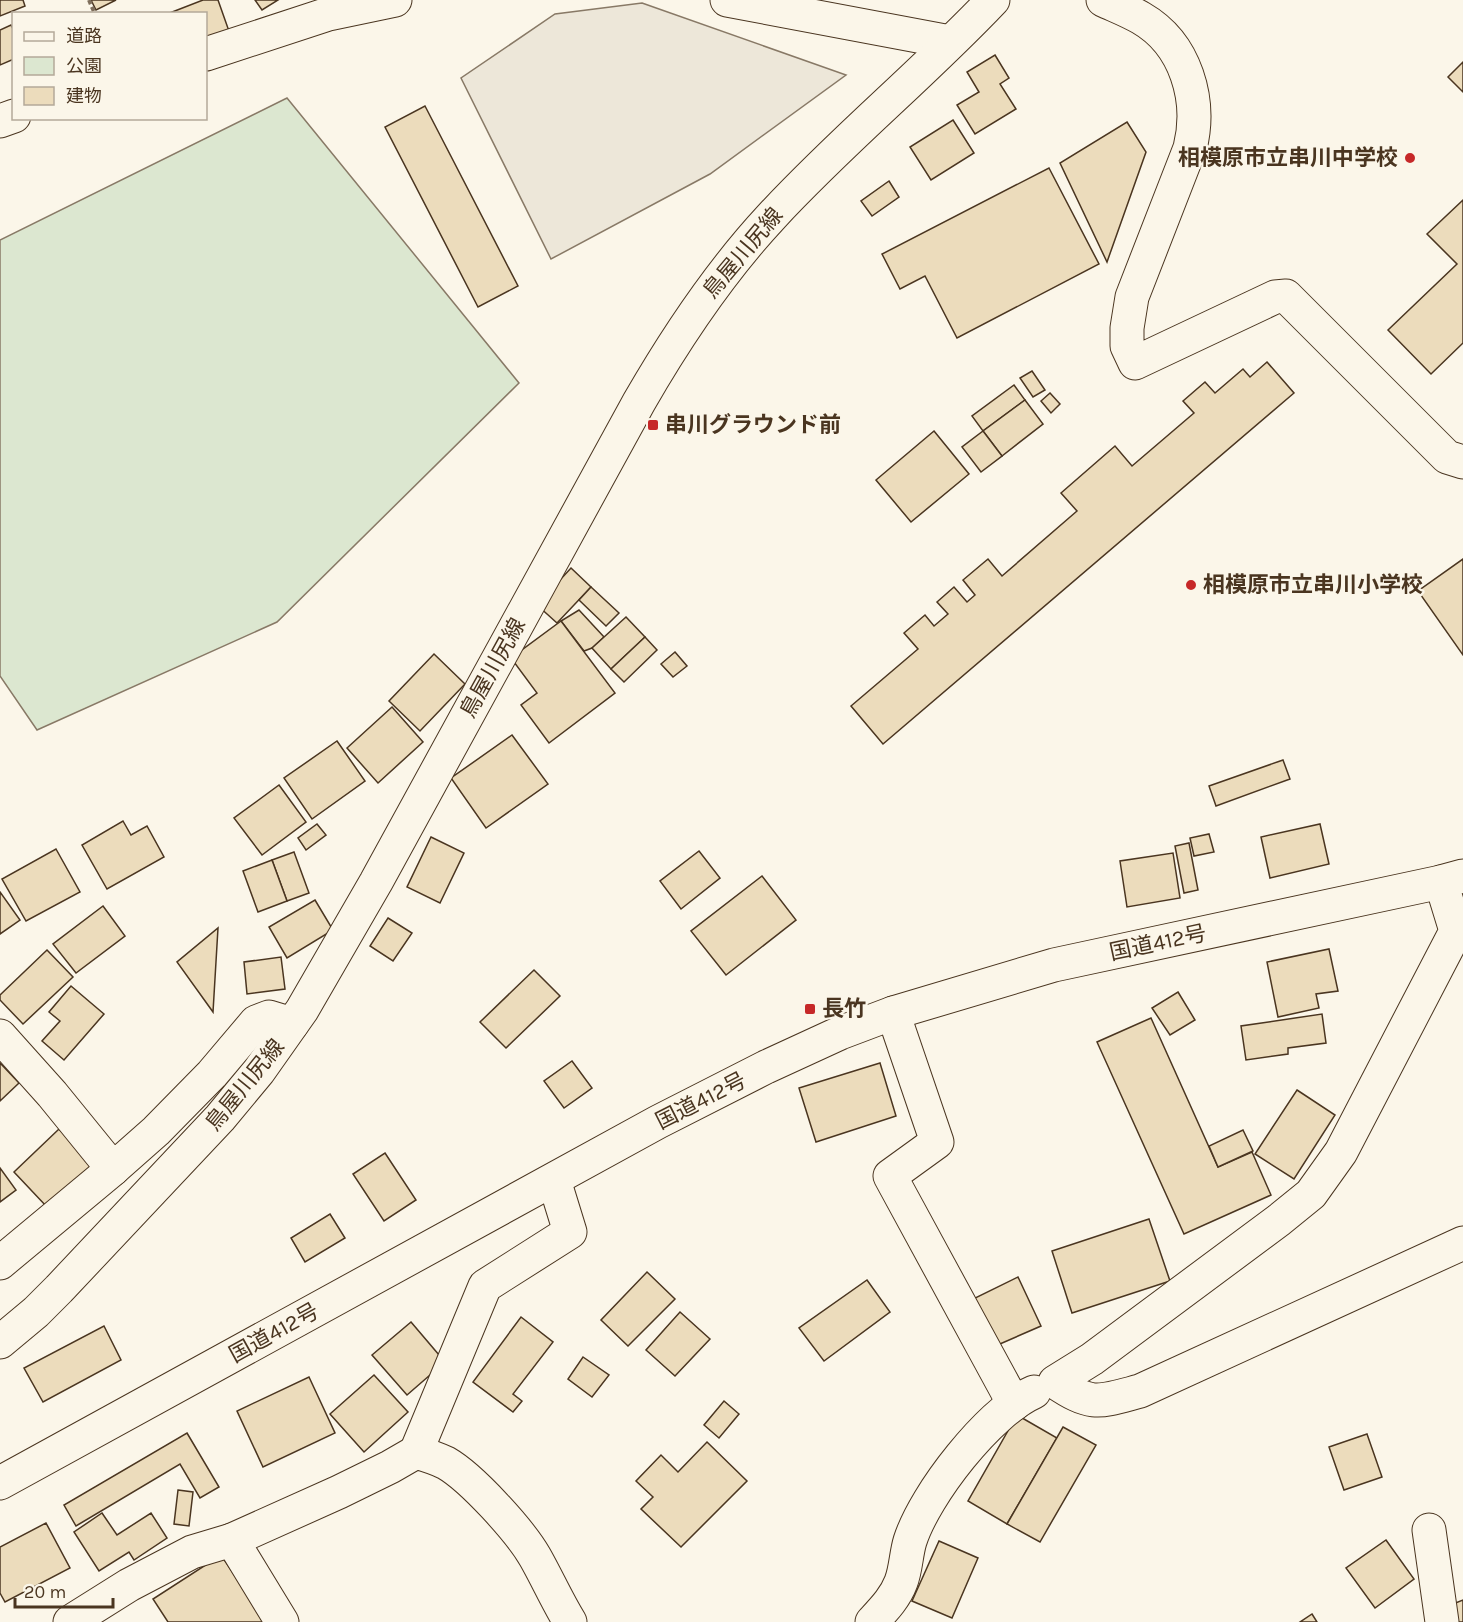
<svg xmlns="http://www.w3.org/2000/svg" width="1463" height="1622" viewBox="0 0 1463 1622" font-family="Karla,'Noto Sans JP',sans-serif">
<rect width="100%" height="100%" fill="#fbf6e9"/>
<polygon fill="#dce7d0" stroke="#887966" stroke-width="1.5" points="287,98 519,383 277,622 37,730 0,676 0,240"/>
<polygon fill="#ede7d9" stroke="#887966" stroke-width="1.5" points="642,3 846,75 710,174 551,259 461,78 555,14"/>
<g fill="#ecdcbc" stroke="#4a3520" stroke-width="1.5">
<polygon points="0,0 23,0 25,6 0,16"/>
<polygon points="91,0 116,0 96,10"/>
<polygon points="203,0 218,0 230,34 206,43 206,14 167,14"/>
<polygon points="255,0 278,0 262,10"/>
<polygon points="11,25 14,31 14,59 0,65 0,30"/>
<polygon points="995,55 1009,78 1000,84 1016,109 975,134 957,105 979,92 967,72"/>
<polygon points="1463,62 1463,92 1448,77"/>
<polygon points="425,106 518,286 478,307 385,127"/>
<polygon points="953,120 974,153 931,180 910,147"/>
<polygon points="1127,122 1146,152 1107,262 1060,163"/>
<polygon points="1049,168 1099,264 957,338 925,276 900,289 882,254"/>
<polygon points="889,181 899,197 872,216 861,201"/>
<polygon points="1463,200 1463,343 1431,374 1388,330 1457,264 1427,234"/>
<polygon points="1267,362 1294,393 883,744 851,706 918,649 904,633 925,615 934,626 948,614 937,602 954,587 967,602 975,595 963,580 988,559 1002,576 1077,511 1061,493 1115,446 1132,466 1194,413 1183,401 1205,382 1215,393 1243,369 1250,377"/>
<polygon points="1032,371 1045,390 1033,397 1020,378"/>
<polygon points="1014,385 1025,400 983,431 972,416"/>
<polygon points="1050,393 1060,404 1051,413 1041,401"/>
<polygon points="1025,400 1043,424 1002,456 983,431"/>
<polygon points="934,431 969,474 911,522 876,480"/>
<polygon points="983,431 1002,456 981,472 962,447"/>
<polygon points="1463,559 1463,655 1418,591"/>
<polygon points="571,568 591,587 557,623 537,605"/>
<polygon points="591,587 619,613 606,626 579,600"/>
<polygon points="579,610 604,637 592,648 584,651 561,621"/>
<polygon points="626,617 645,637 611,669 592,648"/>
<polygon points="561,621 615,693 549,743 521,705 537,693 511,658"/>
<polygon points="645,637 657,650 624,682 611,669"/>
<polygon points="675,652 687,666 673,677 661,664"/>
<polygon points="434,654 465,684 420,731 389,701"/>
<polygon points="392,707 423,742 378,783 347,748"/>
<polygon points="512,735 548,784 486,828 451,778"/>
<polygon points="337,741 365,781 312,819 284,778"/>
<polygon points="1283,760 1290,779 1216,806 1209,786"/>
<polygon points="279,785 306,822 262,855 234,818"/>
<polygon points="123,821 131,835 147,826 164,857 107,889 82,845"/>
<polygon points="317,824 326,835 306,850 298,838"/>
<polygon points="1320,824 1329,864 1270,878 1261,837"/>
<polygon points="1209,834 1214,852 1194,856 1190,838"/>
<polygon points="431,837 464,853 440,903 407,887"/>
<polygon points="1189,843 1198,890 1184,893 1175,846"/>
<polygon points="56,849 80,892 26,921 2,879"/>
<polygon points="699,851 720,878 681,909 660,881"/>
<polygon points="294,852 309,893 287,901 272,860"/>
<polygon points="1173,853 1180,898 1127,907 1120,861"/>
<polygon points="272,860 287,901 258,912 243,871"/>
<polygon points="762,876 796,920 726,975 691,931"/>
<polygon points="0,892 20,920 0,934"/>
<polygon points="315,900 333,930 287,958 269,927"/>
<polygon points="103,906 125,936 76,973 53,944"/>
<polygon points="388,918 412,933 393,961 370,946"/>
<polygon points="218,928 213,1012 177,962"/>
<polygon points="1329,949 1338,991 1316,994 1319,1008 1278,1017 1267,962"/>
<polygon points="47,950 73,977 23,1024 0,1000 0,995"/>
<polygon points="281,957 285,989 247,994 244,962"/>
<polygon points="534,970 560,996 506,1048 480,1022"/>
<polygon points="71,986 104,1014 64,1060 42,1041 60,1021 49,1012"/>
<polygon points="1178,992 1195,1020 1170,1035 1152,1008"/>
<polygon points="1322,1014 1326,1043 1288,1048 1288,1054 1246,1060 1241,1026"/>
<polygon points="1151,1018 1218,1167 1252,1152 1271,1195 1184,1234 1097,1042"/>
<polygon points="572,1061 592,1088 564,1108 544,1081"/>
<polygon points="0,1063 19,1083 0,1101"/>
<polygon points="880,1063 896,1116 816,1142 799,1088"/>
<polygon points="1297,1090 1335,1115 1294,1179 1255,1154"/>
<polygon points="59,1129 93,1164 47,1207 14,1172"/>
<polygon points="1243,1130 1253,1151 1218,1167 1209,1146"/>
<polygon points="385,1153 416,1200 384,1221 353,1174"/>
<polygon points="0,1168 16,1190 0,1202"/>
<polygon points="330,1214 345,1238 305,1262 291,1238"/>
<polygon points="1149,1219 1170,1281 1072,1313 1052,1251"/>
<polygon points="647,1272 675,1299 628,1346 601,1320"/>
<polygon points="1018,1277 1041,1326 993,1347 971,1300"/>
<polygon points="867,1280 890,1312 824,1361 799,1328"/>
<polygon points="680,1312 710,1339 675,1376 646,1350"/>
<polygon points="521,1317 553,1342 513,1394 522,1401 513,1412 473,1382"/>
<polygon points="411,1322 445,1362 407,1395 372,1355"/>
<polygon points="104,1326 121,1360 43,1402 24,1368"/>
<polygon points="583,1357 609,1375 592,1397 568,1379"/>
<polygon points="374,1375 408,1412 364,1452 330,1414"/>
<polygon points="309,1377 335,1433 263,1467 237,1411"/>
<polygon points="724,1401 739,1414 719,1438 704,1425"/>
<polygon points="1017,1415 1057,1438 1007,1524 968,1501"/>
<polygon points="1063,1427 1096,1445 1040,1542 1007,1524"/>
<polygon points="187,1433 219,1487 200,1498 180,1464 76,1526 64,1505"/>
<polygon points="1367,1434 1382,1477 1344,1490 1329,1447"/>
<polygon points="707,1442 747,1481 681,1547 641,1509 653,1497 636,1481 661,1455 678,1472"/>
<polygon points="178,1490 193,1492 189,1526 174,1524"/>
<polygon points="102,1513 117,1535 151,1513 167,1538 134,1560 129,1552 99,1571 74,1532"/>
<polygon points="46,1523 70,1568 5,1602 0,1593 0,1547"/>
<polygon points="1386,1540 1414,1579 1375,1608 1346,1568"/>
<polygon points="939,1541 978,1558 952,1618 912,1601"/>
<polygon points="221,1555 266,1622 168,1622 153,1599"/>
<polygon points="1463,1600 1463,1622 1458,1622 1453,1604"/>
<polygon points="1312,1614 1317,1622 1300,1622"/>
</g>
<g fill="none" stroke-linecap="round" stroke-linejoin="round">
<defs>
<g id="minor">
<polyline points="727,0 950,42"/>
<path d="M1103,0C1116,6 1129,11 1141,18C1186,44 1202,100 1190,148L1132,297L1127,328V346L1135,363L1275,297L1286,296L1447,457L1463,462"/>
<polyline points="206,54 328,14 395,0"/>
<polyline points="0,121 14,116"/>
<path d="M1441,882L1456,931L1341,1152L1311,1194L1279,1220L1092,1359L1055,1382C1092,1407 1099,1402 1140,1391L1463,1243"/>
<polyline points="893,1013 937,1142 890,1176 1014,1404"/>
<polyline points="0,1036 52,1094 113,1169 156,1131 212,1074 256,1022 269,1017 292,1024"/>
<polyline points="0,1263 113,1169"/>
<polyline points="416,1452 485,1286 570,1232 554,1180"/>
<polyline points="1429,1530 1442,1622"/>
<polyline points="232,1540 282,1622"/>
<path d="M70,1622L129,1585L192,1552L232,1540L339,1492L390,1467L416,1452C426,1455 436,1458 446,1463C472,1478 520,1531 535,1557C547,1578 557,1601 570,1622"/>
<path d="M872,1622C883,1610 895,1598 901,1582C906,1569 906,1554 910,1541C925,1494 989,1412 1034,1392"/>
</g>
<path id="major" d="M0,1342L36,1312L59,1289L220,1118L259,1071L302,1010L376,882L639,402C677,336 719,273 771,217C841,141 922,75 993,0"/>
<polyline id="highway" points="0,1483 658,1122 766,1067 840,1033 893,1013 1054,965 1441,882 1463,876"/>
</defs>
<use href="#minor" stroke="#4a3520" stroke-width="35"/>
<use href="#major" stroke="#4a3520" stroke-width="35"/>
<use href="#highway" stroke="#4a3520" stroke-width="35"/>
<polyline stroke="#7f6f5c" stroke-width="4" stroke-dasharray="4.5 3" stroke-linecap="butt" points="89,0 95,14"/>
<use href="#minor" stroke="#fbf6e9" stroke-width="33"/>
<use href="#major" stroke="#fbf6e9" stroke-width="33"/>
<use href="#highway" stroke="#fbf6e9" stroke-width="33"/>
</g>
<g fill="#c62828" stroke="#fbf6e9" stroke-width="2">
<circle cx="1410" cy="158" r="6"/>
<rect x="647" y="419" width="12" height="12" rx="3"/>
<circle cx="1191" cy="585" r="6"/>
<rect x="804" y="1003" width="12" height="12" rx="3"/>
</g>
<g text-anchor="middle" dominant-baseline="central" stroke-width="4.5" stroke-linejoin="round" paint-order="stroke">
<g font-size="22" font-weight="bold" fill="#4a3520" stroke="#fbf6e9" text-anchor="start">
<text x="1398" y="158" text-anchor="end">相模原市立串川中学校</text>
<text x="665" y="425">串川グラウンド前</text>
<text x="1203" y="585">相模原市立串川小学校</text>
<text x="822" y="1009">長竹</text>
</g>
<g font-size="22" fill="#4a3520" stroke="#fbf6e9">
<text transform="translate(743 253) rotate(-50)">鳥屋川尻線</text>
<text transform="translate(493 668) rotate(-61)">鳥屋川尻線</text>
<text transform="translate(1158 943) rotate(-12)">国道412号</text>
<text transform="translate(245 1085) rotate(-51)">鳥屋川尻線</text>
<text transform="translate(701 1101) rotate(-27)">国道412号</text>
<text transform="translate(274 1333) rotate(-29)">国道412号</text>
</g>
</g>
<rect x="12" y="12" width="195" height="108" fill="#fbf6e9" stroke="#b4a999" stroke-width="1.5"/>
<rect x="24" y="32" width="30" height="9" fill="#fbf6e9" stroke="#b4a999" stroke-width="1.5"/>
<text x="66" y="42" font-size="18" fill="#4a3520">道路</text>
<rect x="24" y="57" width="30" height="18" fill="#dce7d0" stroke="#b4a999" stroke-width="1.5"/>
<text x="66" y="72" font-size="18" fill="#4a3520">公園</text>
<rect x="24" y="87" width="30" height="18" fill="#ecdcbc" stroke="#b4a999" stroke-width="1.5"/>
<text x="66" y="102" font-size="18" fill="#4a3520">建物</text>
<path d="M15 1598v9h98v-9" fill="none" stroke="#4a3520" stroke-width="3"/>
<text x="24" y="1598" font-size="18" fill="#4a3520" stroke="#fbf6e9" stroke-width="4.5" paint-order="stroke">20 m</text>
</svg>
